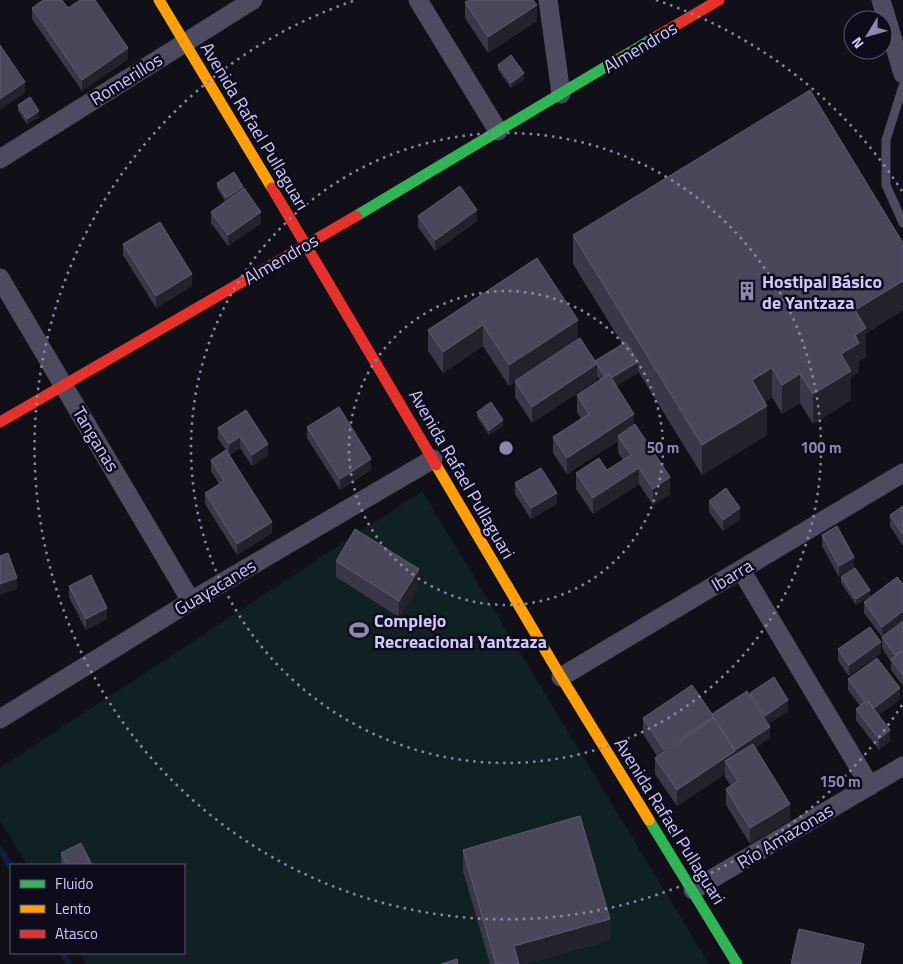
<svg xmlns="http://www.w3.org/2000/svg" width="903" height="964" viewBox="0 0 903 964" font-family="'Titillium Web',sans-serif">
<rect width="100%" height="100%" fill="#111018"/>
<polygon fill="#0f2122" points="422,491 709,964 86,964 79,953 184,953 184,865 27,865 0,821 0,768"/>
<g fill="none" stroke-linecap="round" stroke-linejoin="round">
<g stroke="#0d1f3a" stroke-width="6">
<polyline points="0,849 11,867"/>
<polyline points="63,953 69,964"/>
</g>
<polyline stroke="#4c4b60" stroke-width="9" points="903,86 886,140 886,185 903,223"/>
<g stroke="#4c4b60" stroke-width="19">
<polyline points="418,0 498,131"/>
<polyline points="548,0 561,94"/>
<polyline points="881,0 903,74"/>
<polyline points="0,159 253,0"/>
<polyline points="0,278 191,601"/>
<polyline points="741,570 870,786"/>
<polyline points="561,677 903,473"/>
<polyline points="0,719 191,601 433,459"/>
<polyline points="693,890 903,766"/>
</g>
<g stroke="#30b455" stroke-width="11">
<polyline points="356,216 659,35"/>
<polyline points="649,820 737,964"/>
</g>
<g stroke="#ff9f0a" stroke-width="11">
<polyline points="159,0 272,188"/>
<polyline points="436,465 561,677 649,820"/>
</g>
<g stroke="#e5322d" stroke-width="11">
<polyline points="659,35 719,0"/>
<polyline points="272,188 436,465"/>
<polyline points="0,422 356,216"/>
</g>
</g>
<g fill="#3a3748">
<polygon points="465,2 537,21 488,53 465,18"/>
<polygon points="32,8 128,59 82,91 32,19"/>
<polygon points="498,65 524,79 511,88 498,70"/>
<polygon points="18,105 39,117 27,124 18,111"/>
<polygon points="217,183 261,223 228,246 211,223 211,212 225,201 217,188"/>
<polygon points="418,216 477,221 435,251 418,227"/>
<polygon points="573,235 903,243 903,310 866,333 866,357 859,361 859,372 851,377 851,400 813,424 800,403 782,414 772,397 765,402 767,435 702,475 638,371 638,373 616,386 634,425 670,494 653,505 639,484 593,514 576,489 576,473 607,470 623,460 618,452 618,441 567,474 553,453 553,437 581,418 577,412 577,395 600,380 597,376 597,380 532,423 515,397 515,382 509,386 483,346 443,373 428,351 428,330 537,258 578,340 595,361 623,345 573,264"/>
<polygon points="123,244 192,286 156,308 123,255"/>
<polygon points="246,410 268,455 252,466 240,448 230,455 272,533 237,555 205,504 205,493 219,484 211,471 211,460 226,450 218,439 218,428"/>
<polygon points="477,412 503,426 489,435 477,417"/>
<polygon points="307,427 371,470 340,490 307,438"/>
<polygon points="515,483 557,504 531,519 515,494"/>
<polygon points="709,501 740,519 723,531 709,512"/>
<polygon points="903,506 903,546 890,526 890,515"/>
<polygon points="822,535 854,557 839,577 822,546"/>
<polygon points="336,561 419,586 399,617 336,577"/>
<polygon points="841,577 870,596 856,605 841,583"/>
<polygon points="903,582 903,686 891,670 891,662 882,648 882,637 864,613 864,602 903,584"/>
<polygon points="69,586 107,619 86,630 69,597"/>
<polygon points="838,649 881,653 849,676 838,661"/>
<polygon points="848,679 900,699 879,715 890,741 879,750 856,720 856,709 860,706 848,690"/>
<polygon points="750,693 788,711 768,724 770,738 755,748 790,820 750,844 726,805 726,789 731,786 725,777 725,774 677,806 655,774 655,758 657,756 643,734 643,718 712,714 750,697"/>
<polygon points="463,850 610,940 525,964 490,964 463,871"/>
<polygon points="61,853 92,865 61,865"/>
</g>
<g fill="#23212c">
<polygon points="537,5 537,21 488,53 488,37"/>
<polygon points="128,48 128,59 82,91 82,80"/>
<polygon points="524,73 524,79 511,88 511,83"/>
<polygon points="25,82 25,93 0,110 0,99"/>
<polygon points="39,111 39,117 27,124 27,119"/>
<polygon points="243,187 226,203 226,198"/>
<polygon points="477,210 477,221 435,251 435,240"/>
<polygon points="261,212 261,223 228,246 228,235"/>
<polygon points="192,274 192,286 156,308 156,296"/>
<polygon points="903,281 903,310 866,333 866,357 859,361 859,372 851,377 851,400 813,424 813,394 841,354 855,310"/>
<polygon points="578,320 578,341 509,386 509,365"/>
<polygon points="483,325 483,346 443,373 443,352"/>
<polygon points="638,362 638,373 607,392 607,381"/>
<polygon points="597,364 597,380 532,423 532,407"/>
<polygon points="772,368 772,397 752,410 752,380"/>
<polygon points="800,374 800,403 782,414 782,385"/>
<polygon points="767,406 767,435 702,475 702,445"/>
<polygon points="634,414 634,430 618,436 618,441 567,474 567,458"/>
<polygon points="503,420 503,426 489,435 489,430"/>
<polygon points="240,437 240,448 229,455 229,444"/>
<polygon points="268,444 268,455 252,466 252,455"/>
<polygon points="371,459 371,470 340,490 340,479"/>
<polygon points="639,468 639,484 593,514 593,498"/>
<polygon points="670,477 670,494 653,505 653,489"/>
<polygon points="557,493 557,504 531,519 531,508"/>
<polygon points="740,508 740,519 723,531 723,520"/>
<polygon points="272,522 272,533 237,555 237,544"/>
<polygon points="854,557 854,568 839,577 839,566"/>
<polygon points="419,569 419,586 399,617 399,601"/>
<polygon points="17,578 17,589 0,595 0,584"/>
<polygon points="870,590 870,596 856,605 856,599"/>
<polygon points="107,608 107,619 86,630 86,619"/>
<polygon points="903,611 903,622 882,638 882,627"/>
<polygon points="881,642 881,653 849,676 849,665"/>
<polygon points="900,688 900,699 874,719 874,708"/>
<polygon points="788,700 788,711 765,727 765,716"/>
<polygon points="714,717 714,733 664,766 664,750"/>
<polygon points="770,727 770,738 735,761 725,761 725,774 677,806 677,790"/>
<polygon points="890,730 890,741 879,750 879,739"/>
<polygon points="790,804 790,820 750,844 750,828"/>
<polygon points="610,919 610,940 525,964 514,964 514,946"/>
<polygon points="864,944 864,950 861,964 860,964"/>
</g>
<g fill="#4a475b" stroke="#5f5b74">
<polygon points="43,0 62,0 68,8 80,0 95,0 128,48 82,80 32,8"/>
<polygon points="469,0 533,0 537,5 488,37 465,2"/>
<polygon points="0,45 25,82 0,99"/>
<polygon points="511,55 524,73 511,83 498,65"/>
<polygon points="810,90 903,243 903,281 855,310 866,328 855,335 859,343 841,354 851,371 813,394 800,374 782,385 772,368 752,380 767,406 702,445 573,235"/>
<polygon points="30,97 39,111 27,119 18,105"/>
<polygon points="234,172 243,187 226,198 217,183"/>
<polygon points="460,186 477,210 435,240 418,216"/>
<polygon points="244,188 261,212 228,235 211,212"/>
<polygon points="160,222 192,274 156,296 123,244"/>
<polygon points="537,258 578,320 509,365 483,325 443,352 428,330"/>
<polygon points="580,338 597,364 532,407 515,381"/>
<polygon points="626,342 638,362 611,378 609,374 605,377 595,361"/>
<polygon points="609,374 634,414 567,458 553,437 589,414 577,395"/>
<polygon points="491,402 503,420 489,430 477,412"/>
<polygon points="339,407 371,459 340,479 307,427"/>
<polygon points="246,410 268,444 252,455 240,437 229,444 218,428"/>
<polygon points="635,424 670,477 653,489 639,468 593,498 576,473 599,458 607,470 631,455 618,436"/>
<polygon points="226,450 272,522 237,544 205,493 224,481 211,460"/>
<polygon points="541,468 557,493 531,508 515,483"/>
<polygon points="726,488 740,508 723,520 709,501"/>
<polygon points="903,506 903,535 890,515"/>
<polygon points="837,526 854,557 839,566 822,535"/>
<polygon points="355,529 419,569 399,601 336,561"/>
<polygon points="8,553 17,578 0,584 0,556"/>
<polygon points="855,568 870,590 856,599 841,577"/>
<polygon points="91,575 107,608 86,619 69,586"/>
<polygon points="897,577 903,584 903,611 882,627 864,602"/>
<polygon points="903,621 903,649 895,655 882,637"/>
<polygon points="870,627 881,642 849,665 838,649"/>
<polygon points="903,651 903,675 891,659"/>
<polygon points="877,658 900,688 874,708 867,700 890,730 879,739 856,709 865,702 848,679"/>
<polygon points="774,677 788,700 765,716 750,693"/>
<polygon points="692,685 714,717 664,750 643,718"/>
<polygon points="747,691 770,727 735,750 714,718 712,714"/>
<polygon points="714,718 735,751 677,790 655,758"/>
<polygon points="753,744 790,804 750,828 726,789 738,781 725,761"/>
<polygon points="580,816 610,919 514,946 519,964 496,964 463,850"/>
<polygon points="81,843 92,865 67,865 61,853"/>
<polygon points="799,929 864,944 860,964 791,964"/>
<polygon points="457,959 458,964 441,964"/>
</g>
<g fill="none" stroke="#8c88ac" stroke-width="2.5" stroke-dasharray="2.5 5">
<circle cx="506" cy="448" r="157"/>
<circle cx="506" cy="448" r="315"/>
<path d="M902 705A472 472 0 1 1 356 0M656 0A472 472 0 0 1 902 191"/>
</g>
<defs>
<symbol id="building-bare" viewBox="-9 -9 18 18"><path d="M-4-6H4V6H1V3H-1V6H-4ZM-2.5-4.3h1.7v1.8h-1.7ZM.8-4.3h1.7v1.8H.8ZM-2.5-1h1.7V.8h-1.7ZM.8-1h1.7V.8H.8Z" fill="#8c88ac" stroke="#0e0c1b" stroke-width="2.5" paint-order="stroke"/></symbol>
<symbol id="stadium-bare" viewBox="-9 -9 18 18"><path d="M0-5a6.5 5 0 1 0 0 10a6.5 5 0 1 0 0-10ZM-3.5-1.8h7v3.6h-7Z" fill="#8c88ac" stroke="#0e0c1b" stroke-width="2.5" paint-order="stroke"/></symbol>
</defs>
<g fill-rule="evenodd">
<use href="#building-bare" x="733" y="277" width="28" height="28"/>
<use href="#stadium-bare" x="345" y="616" width="28" height="28"/>
</g>
<g text-anchor="middle" dominant-baseline="central" stroke-width="5" stroke-linejoin="round" paint-order="stroke">
<g font-size="18" fill="#cec8fc" stroke="#0e0c1b">
<text transform="translate(640 47) rotate(-31)">Almendros</text>
<text transform="translate(126 79) rotate(-32)">Romerillos</text>
<text transform="translate(255 126) rotate(59)">Avenida Rafael Pullaguari</text>
<text transform="translate(281 259) rotate(-30)">Almendros</text>
<text transform="translate(96 439) rotate(59)">Tanganas</text>
<text transform="translate(462 474) rotate(60)">Avenida Rafael Pullaguari</text>
<text transform="translate(732 575) rotate(-31)">Ibarra</text>
<text transform="translate(215 587) rotate(-31)">Guayacanes</text>
<text transform="translate(670 821) rotate(58)">Avenida Rafael Pullaguari</text>
<text transform="translate(785 836) rotate(-31)">Río Amazonas</text>
</g>
<g font-size="18" font-weight="bold" fill="#cec8fc" stroke="#0e0c1b" text-anchor="start">
<text x="762" y="281">Hostipal Básico<tspan x="762" dy="21">de Yantzaza</tspan></text>
<text x="374" y="620">Complejo<tspan x="374" dy="21">Recreacional Yantzaza</tspan></text>
</g>
</g>
<circle cx="506" cy="448" r="8" fill="#8c88ac" stroke="#0e0c1b" stroke-width="2.5"/>
<g font-size="15" text-anchor="middle" font-weight="bold" fill="#8c88ac" stroke="#0e0c1b" stroke-width="5" stroke-linejoin="round" paint-order="stroke">
<text x="663" y="453">50 m</text>
<text x="821" y="453">100 m</text>
<text x="840" y="787">150 m</text>
</g>
<rect x="10" y="864" width="175" height="90" fill="#0e0c1b" stroke="#5b5775"/>
<rect x="20" y="880" width="25" height="8" fill="#30b455" stroke="#5b5775"/>
<text x="55" y="889" font-size="15" fill="#cec8fc">Fluido</text>
<rect x="20" y="905" width="25" height="8" fill="#ff9f0a" stroke="#5b5775"/>
<text x="55" y="914" font-size="15" fill="#cec8fc">Lento</text>
<rect x="20" y="930" width="25" height="8" fill="#e5322d" stroke="#5b5775"/>
<text x="55" y="939" font-size="15" fill="#cec8fc">Atasco</text>
<g transform="translate(868 35) rotate(233)"><circle r="24" fill="#0e0c1b" stroke="#5b5775"/>
<path d="M0-4L9 19L0 12L-9 19Z" fill="#8c88ac"/>
<text y="-8" font-size="14" font-weight="bold" text-anchor="middle" fill="#cec8fc">N</text>
</g>
</svg>
